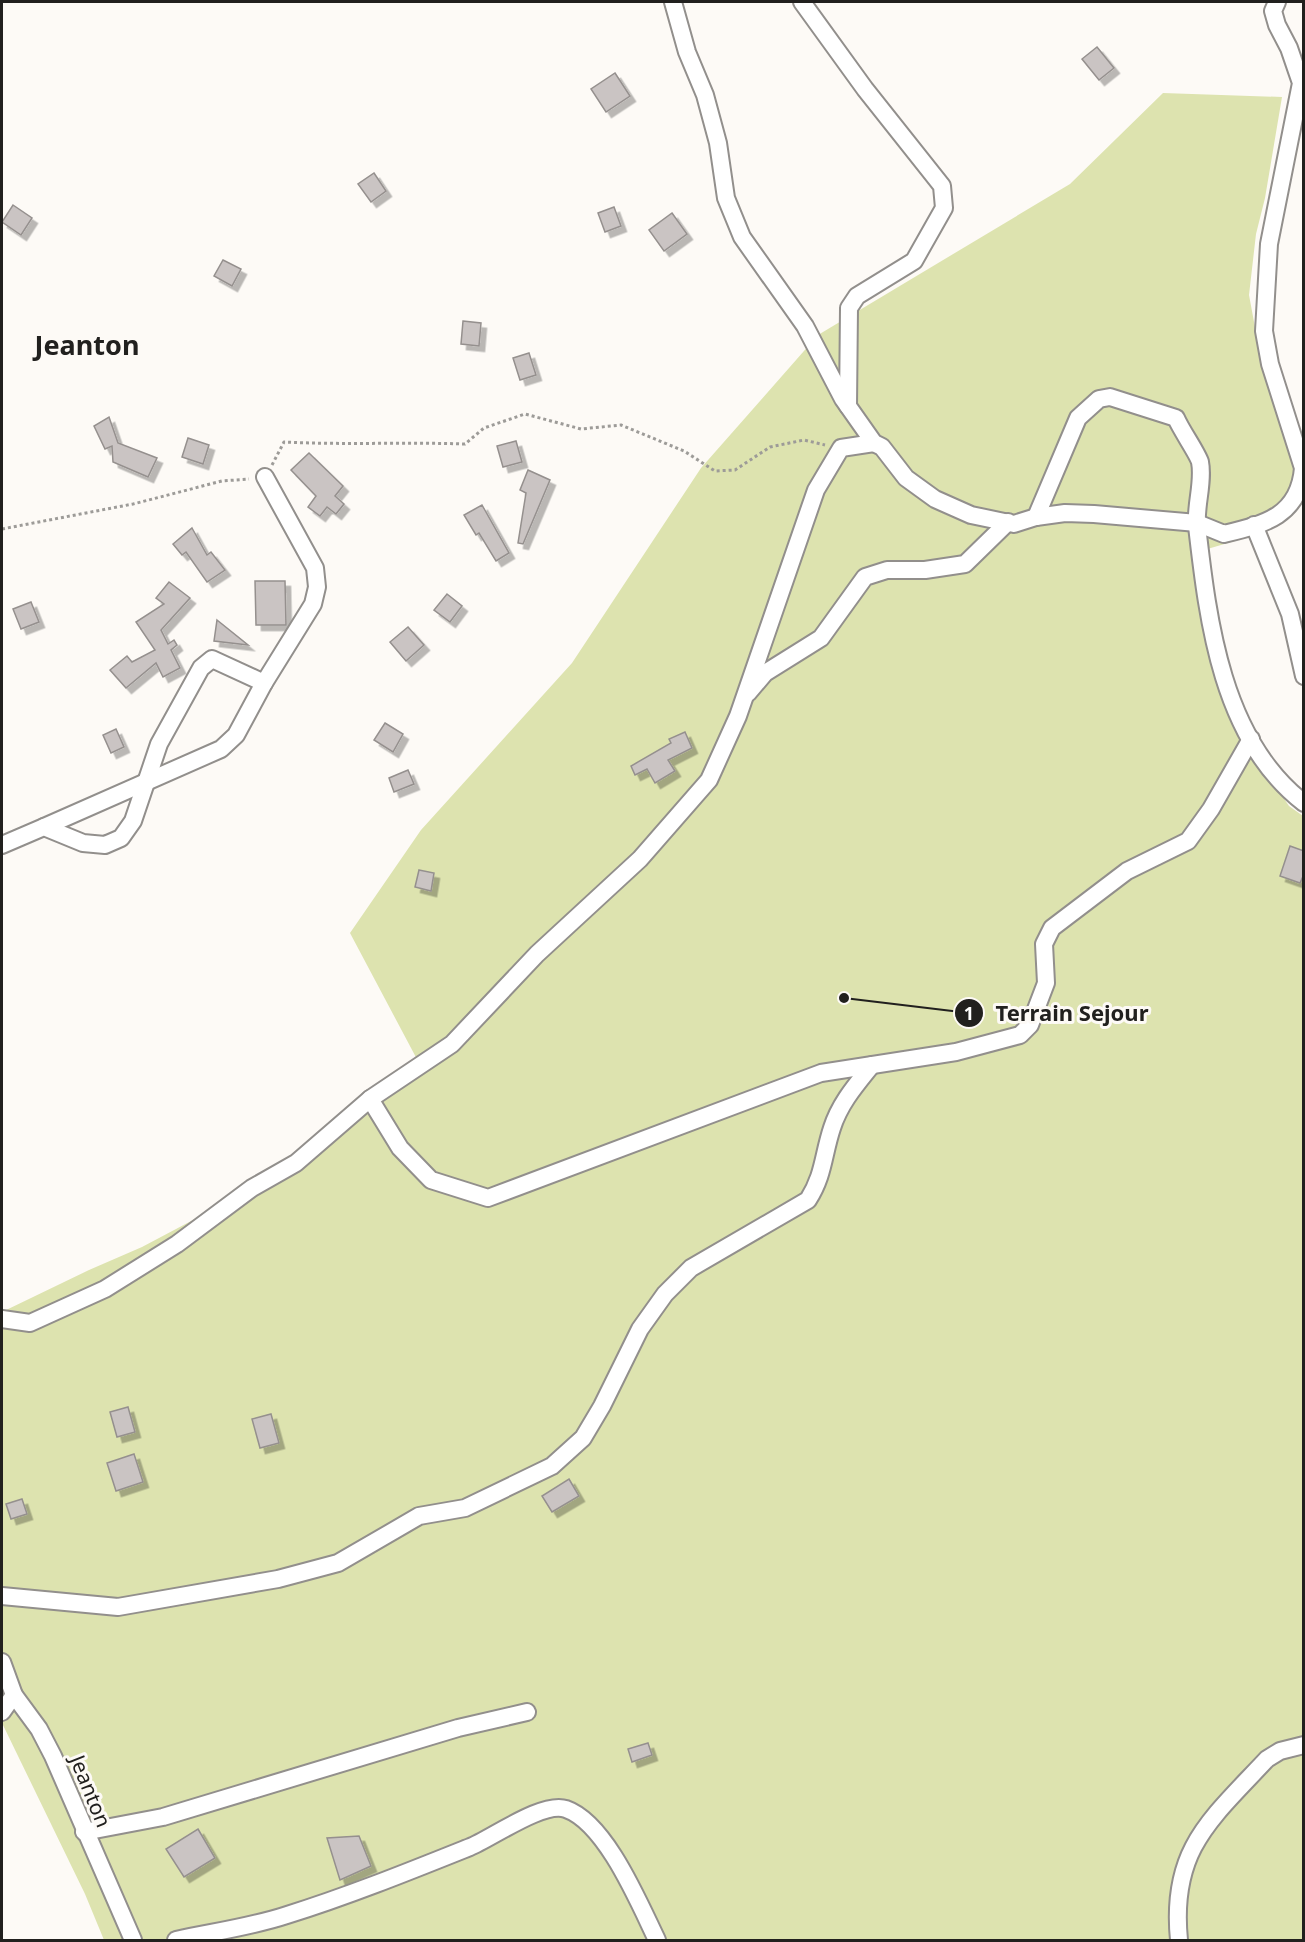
<svg xmlns="http://www.w3.org/2000/svg" width="1305" height="1942" viewBox="0 0 1305 1942" font-family="'Noto Sans',sans-serif">
<defs>
<filter id="shadow"><feDropShadow dx="5.5" dy="5.5" stdDeviation="0" flood-color="#0004"/></filter>
</defs>
<rect width="100%" height="100%" fill="#fdfaf6"/>
<polygon fill="#dde3af" points="1163,93 1282,97 1265,198 1256,234 1249,295 1257,338 1296,470 1292,495 1259,534 1197,552 1239,733 1289,806 1303,816 1303,1940 104,1940 85,1894 2,1723 2,1312 89,1270 142,1247 193,1220 276,1167 419,1063 350,933 421,830 572,663 701,468 818,335 1070,184"/>
<g fill="#cac4c3" stroke="#95908e" stroke-width="1.5" filter="url(#shadow)">
<polygon points="1097,47 1114,68 1099,80 1082,59"/>
<polygon points="615,73 630,96 606,112 591,89"/>
<polygon points="374,173 386,191 371,202 358,184"/>
<polygon points="13,205 32,218 21,235 2,222"/>
<polygon points="614,207 621,226 605,232 598,213"/>
<polygon points="672,213 687,234 664,251 649,230"/>
<polygon points="223,260 241,269 232,286 214,276"/>
<polygon points="463,321 481,323 479,346 461,344"/>
<polygon points="529,353 536,375 520,380 513,358"/>
<polygon points="109,417 118,443 157,458 148,477 113,462 112,446 105,449 94,426"/>
<polygon points="188,438 209,445 203,464 182,457"/>
<polygon points="516,441 522,462 503,467 497,446"/>
<polygon points="309,453 343,486 335,496 344,504 336,514 327,507 320,516 308,507 316,496 291,470"/>
<polygon points="528,470 550,480 523,544 518,543 526,493 520,490"/>
<polygon points="482,505 509,553 496,561 479,533 476,535 464,515"/>
<polygon points="192,528 207,555 211,552 225,570 207,582 186,552 182,555 173,544"/>
<polygon points="255,581 285,581 286,625 256,625"/>
<polygon points="169,582 190,598 161,630 168,644 174,640 177,645 171,650 180,668 163,677 156,663 126,688 110,670 127,656 132,662 155,650 136,622 164,604 156,598"/>
<polygon points="447,594 462,606 450,622 434,610"/>
<polygon points="31,602 39,622 21,629 13,609"/>
<polygon points="217,620 248,645 214,641"/>
<polygon points="408,627 424,645 406,661 390,642"/>
<polygon points="385,723 403,734 393,752 374,740"/>
<polygon points="116,729 124,747 111,753 103,735"/>
<polygon points="685,732 692,748 668,760 675,771 655,783 647,769 635,775 631,766 671,743 669,739"/>
<polygon points="408,770 414,784 394,792 389,778"/>
<polygon points="1290,846 1304,851 1304,874 1300,883 1280,876"/>
<polygon points="419,870 434,873 431,891 415,887"/>
<polygon points="128,1407 135,1432 117,1437 110,1412"/>
<polygon points="271,1414 279,1443 260,1448 252,1419"/>
<polygon points="134,1454 143,1482 116,1491 107,1463"/>
<polygon points="569,1479 579,1496 552,1512 542,1496"/>
<polygon points="22,1499 27,1514 11,1519 6,1504"/>
<polygon points="648,1743 652,1755 632,1762 628,1749"/>
<polygon points="198,1829 215,1858 184,1877 166,1849"/>
<polygon points="359,1836 371,1866 340,1880 327,1838"/>
</g>
<g fill="none" stroke-linecap="round" stroke-linejoin="round">
<defs>
<g id="minor">
<path d="M673,2L687,52L705,95L718,143L726,198L742,237L805,326L843,399L874,443L882,447L906,478L935,499L971,515L1014,524L1036,517L1065,513L1094,514L1197,523L1224,534C1265,524 1299,516 1303,468L1270,364L1264,331L1269,244L1301,83L1289,48L1277,25L1273,11L1277,2"/>
<polyline points="802,2 865,89 942,186 944,208 914,261 857,296 849,308 848,406"/>
<path d="M1036,517L1078,418L1099,399L1110,397L1176,418C1181,430 1198,454 1200,462C1204,482 1195,506 1197,526C1208,622 1222,740 1304,803"/>
<polyline points="1254,525 1290,614 1304,676"/>
<polyline points="748,693 765,673 821,638 865,577 887,570 925,570 965,564 1008,522"/>
<polyline points="44,827 221,749 236,735 264,683"/>
<polyline points="2,845 44,827 83,843 105,845 121,838 133,821 159,744 201,668 212,659 264,683 313,604 317,587 315,568 265,477"/>
<polyline points="370,1099 400,1148 431,1180 488,1198 821,1073 956,1052 1020,1035 1030,1025 1046,983 1044,944 1052,928 1127,871 1188,841 1211,809 1251,739"/>
<polyline points="2,1319 30,1323 105,1289 177,1244 252,1188 296,1163 370,1099 452,1044 537,954 640,859 709,780 738,716 816,490 841,448 874,443"/>
<path d="M2,1596L118,1607L278,1579L338,1563L419,1516L465,1508L552,1466L583,1438L602,1406L640,1329L665,1294L691,1268L808,1200C824,1175 823,1155 832,1128C840,1103 856,1085 872,1065"/>
<polyline points="2,1662 14,1695 39,1729 53,1756 133,1940"/>
<polyline points="2,1712 14,1695"/>
<polyline points="84,1832 163,1817 458,1728 527,1712"/>
<path d="M176,1940C212,1932 251,1927 287,1915C348,1896 410,1871 470,1847C492,1838 543,1801 566,1809C606,1823 639,1903 657,1940"/>
<path d="M1179,1940C1170,1850 1210,1820 1267,1759L1280,1751L1304,1745"/>
</g>
</defs>
<use href="#minor" stroke="#928f8c" stroke-width="20"/>
<g stroke="#9d9b98" stroke-width="3" stroke-dasharray="3 3" stroke-linecap="butt">
<path d="M272,465L284,442C344,445 405,442 465,444L484,428L525,414L581,429L621,425L684,451L715,471L735,470L770,447L804,440L825,445"/>
<polyline points="2,529 133,504 222,481 249,479"/>
</g>
<use href="#minor" stroke="#fff" stroke-width="16"/>
</g>
<g text-anchor="middle" dominant-baseline="central" stroke-width="6" stroke-linejoin="round" paint-order="stroke">
<g font-size="21" fill="#21201e" stroke="#fdfaf6">
<text transform="translate(91 1791) rotate(68)">Jeanton</text>
</g>
<g font-size="27" font-weight="bold" fill="#21201e" stroke="#fdfaf6">
<text x="87" y="344">Jeanton</text>
</g>
</g>
<path fill="none" stroke="#21201e" stroke-width="2" d="M844 998L969 1013"/>
<g fill="#21201e" stroke="#fdfaf6" stroke-width="2">
<circle cx="844" cy="998" r="6"/>
<circle cx="969" cy="1013" r="15"/>
</g>
<g font-size="18" text-anchor="middle" font-weight="bold" fill="#fff">
<text x="969" y="1020">1</text>
</g>
<g font-size="22" text-anchor="middle" font-weight="bold" fill="#21201e" stroke="#fdfaf6" stroke-width="6" stroke-linejoin="round" paint-order="stroke">
<text x="1072" y="1021">Terrain Sejour</text>
</g>
<rect width="1305" height="1942" fill="none" stroke="#21201e" stroke-width="6"/>
</svg>
